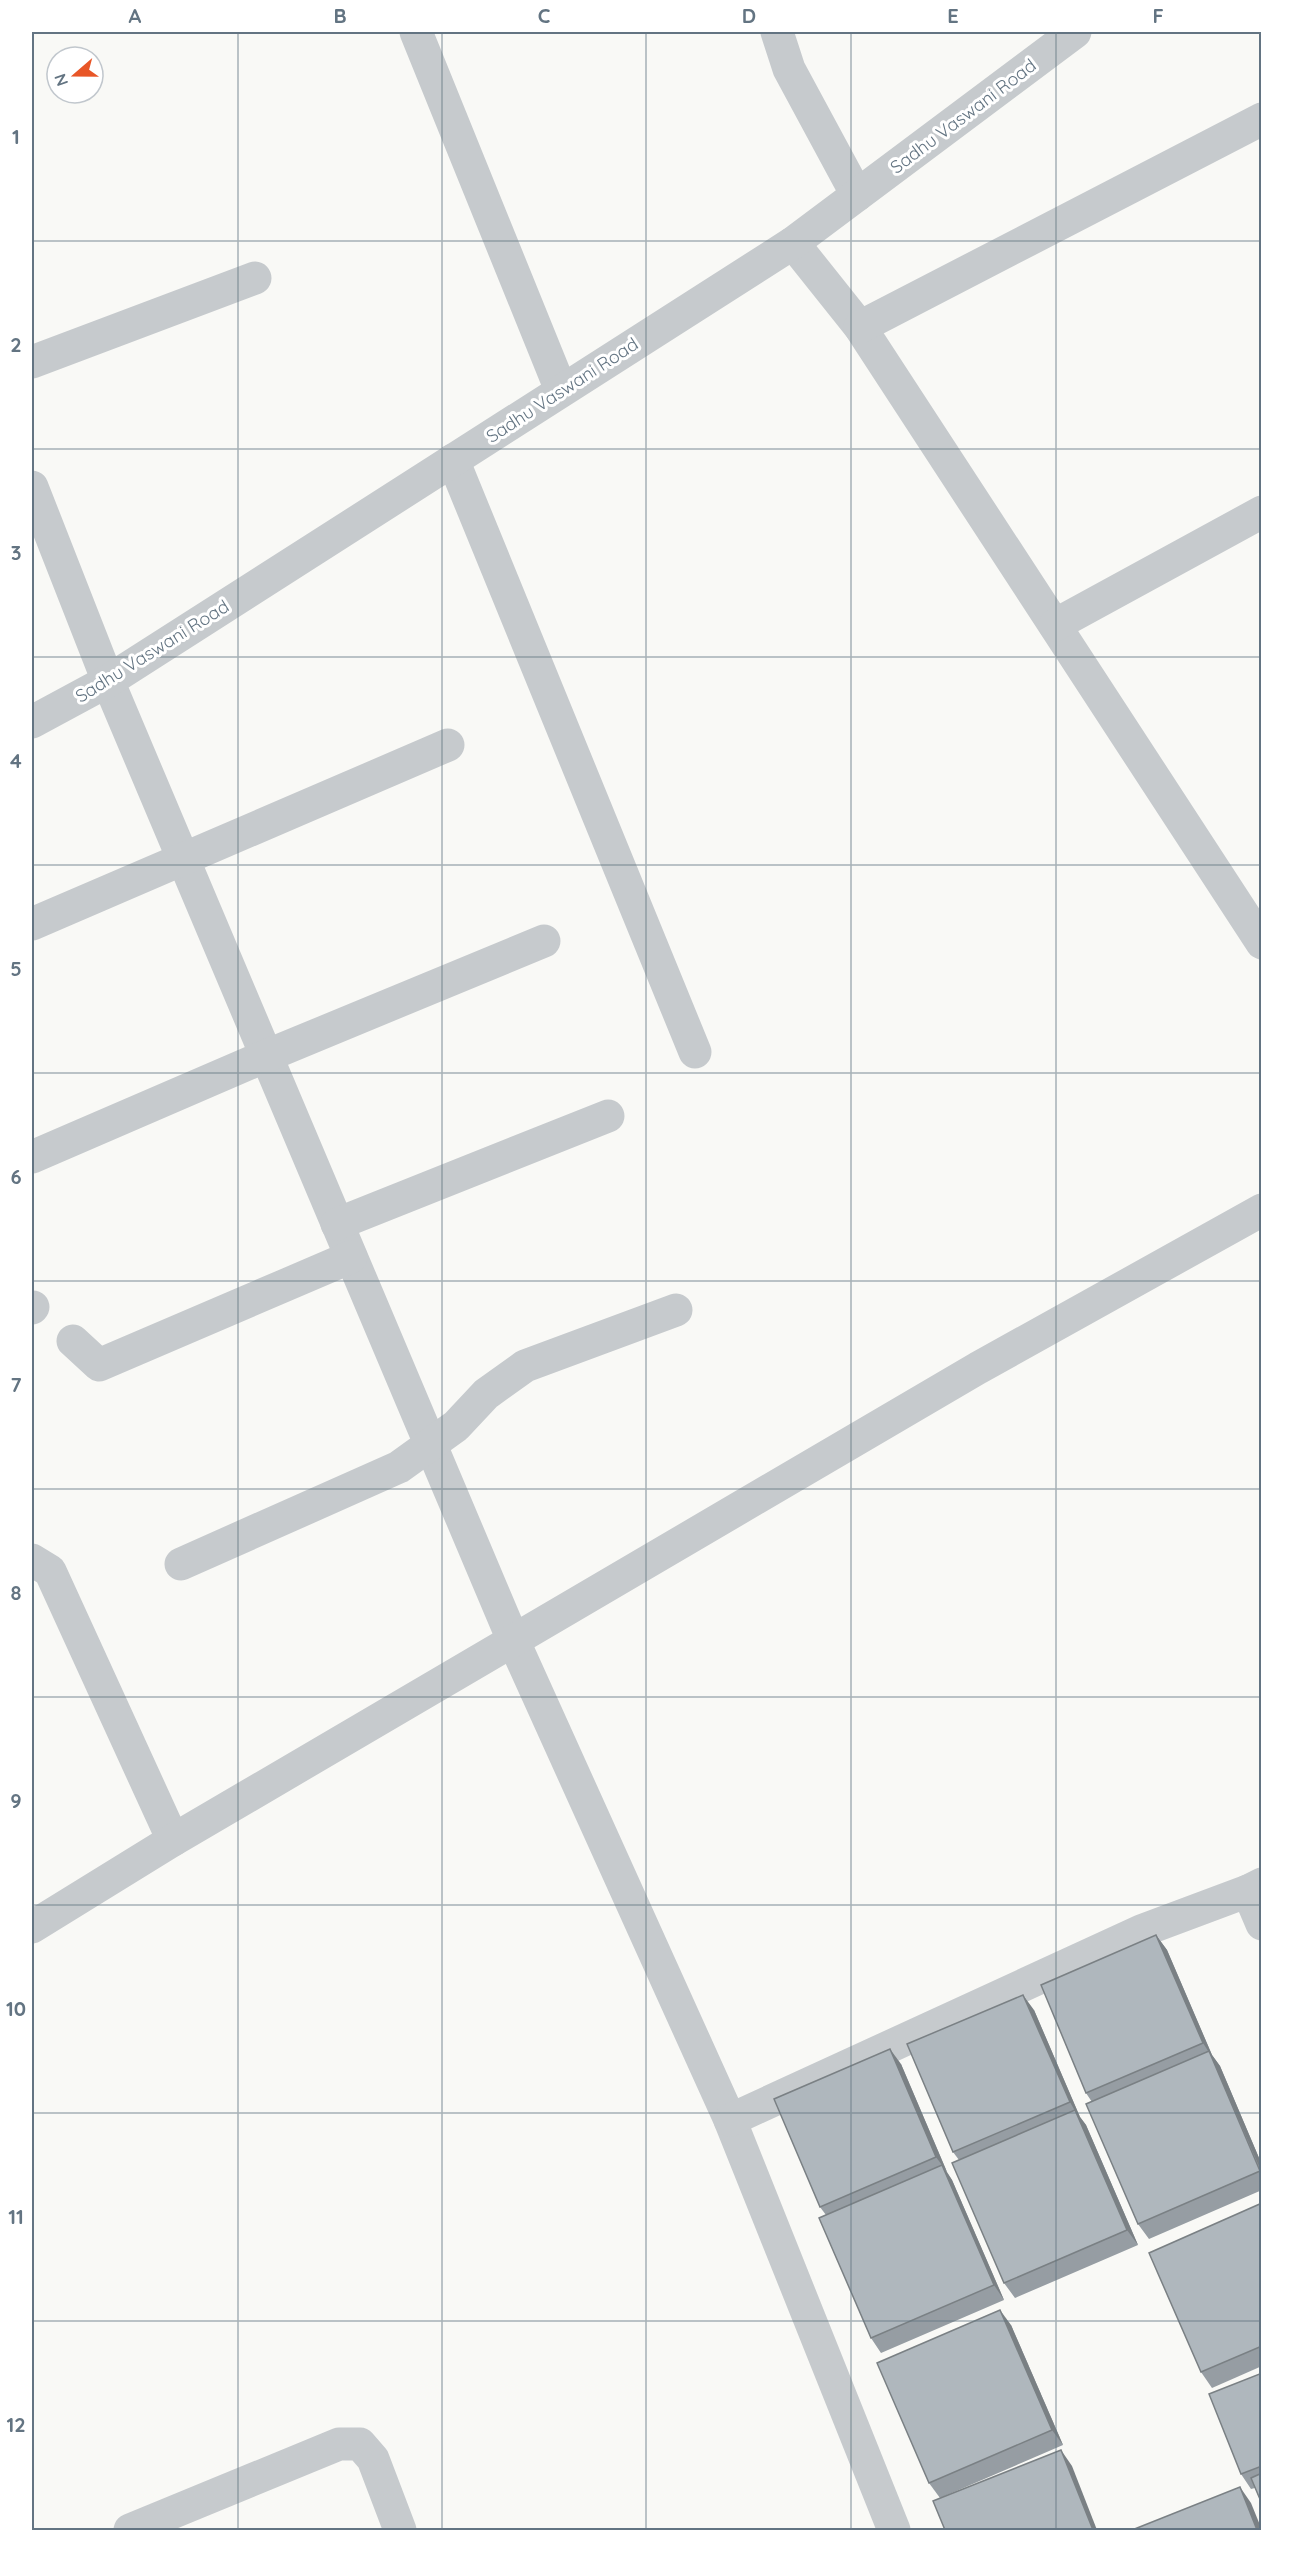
<svg xmlns="http://www.w3.org/2000/svg" width="1293" height="2562" viewBox="0 0 1293 2562" font-family="Quicksand,sans-serif">
<rect width="100%" height="100%" fill="#f9f9f6"/>
<g fill="none" stroke-linecap="round" stroke-linejoin="round">
<g stroke="#c6cacd" stroke-width="33">
<polyline points="416,32 561,390"/>
<polyline points="777,32 789,69 857,195"/>
<polyline points="793,243 860,327 1262,943"/>
<polyline points="860,327 1262,119"/>
<polyline points="32,362 255,278"/>
<polyline points="453,460 695,1052"/>
<polyline points="32,487 108,681 514,1642 730,2120 894,2530"/>
<polyline points="1055,625 1262,512"/>
<polyline points="32,924 448,745"/>
<polyline points="32,1157 266,1056 544,941"/>
<polyline points="337,1224 608,1116"/>
<polyline points="32,1308 33,1307"/>
<polyline points="73,1341 99,1365 351,1257"/>
<polyline points="32,1560 50,1571 173,1840"/>
<polyline points="181,1564 399,1467 456,1426 486,1394 525,1366 676,1310"/>
<polyline points="1248,1891 1262,1924"/>
<polyline points="32,1927 173,1840 978,1368 1262,1210"/>
<polyline points="730,2120 1141,1931 1248,1891 1262,1884"/>
<polyline points="130,2530 339,2444 360,2444 373,2459 400,2530"/>
</g>
<polyline stroke="#c6cacd" stroke-width="33" points="32,722 108,681 793,243 1075,32"/>
</g>
<g fill="#969da3">
<polygon points="1156,1935 1167,1950 1212,2055 1220,2066 1262,2165 1262,2190 1149,2239 1138,2224 1092,2102 1086,2093"/>
<polygon points="1034,2010 1080,2117 1086,2125 1138,2245 1015,2298 1004,2283 959,2160 953,2152"/>
<polygon points="901,2064 947,2172 952,2180 1004,2300 881,2353 871,2338 826,2215 820,2207"/>
<polygon points="1262,2203 1262,2366 1212,2388 1201,2372"/>
<polygon points="1011,2325 1063,2445 940,2498 929,2483"/>
<polygon points="1262,2373 1262,2504 1255,2488 1251,2489 1241,2474"/>
</g>
<g fill="#7a8084">
<polygon points="1156,1935 1167,1950 1212,2055 1220,2066 1262,2165 1262,2173 1210,2054 1203,2043"/>
<polygon points="1023,1995 1034,2010 1080,2117 1086,2125 1138,2245 1127,2230 1075,2111 1070,2102"/>
<polygon points="890,2049 901,2064 947,2172 936,2157"/>
<polygon points="942,2165 952,2180 1004,2300 994,2285"/>
<polygon points="1000,2310 1011,2325 1063,2445 1052,2430"/>
<polygon points="1061,2450 1072,2466 1097,2530 1093,2530"/>
<polygon points="1240,2487 1251,2503 1262,2530 1257,2530"/>
</g>
<g fill="#afb7bd" stroke="#7a8084" stroke-width="1.5">
<polygon points="1156,1935 1203,2043 1086,2093 1041,1985"/>
<polygon points="1023,1995 1070,2102 953,2152 907,2044"/>
<polygon points="890,2049 936,2157 820,2207 774,2099"/>
<polygon points="1209,2051 1260,2171 1138,2224 1086,2104"/>
<polygon points="1075,2110 1127,2230 1004,2283 952,2163"/>
<polygon points="942,2165 994,2285 871,2338 819,2218"/>
<polygon points="1262,2203 1262,2346 1201,2372 1149,2253"/>
<polygon points="1000,2310 1052,2430 929,2483 877,2363"/>
<polygon points="1262,2373 1262,2466 1241,2474 1209,2394"/>
<polygon points="1061,2450 1093,2530 945,2530 933,2501"/>
<polygon points="1262,2473 1262,2504 1251,2478"/>
<polygon points="1240,2487 1257,2530 1132,2530"/>
</g>
<path fill="none" stroke="#637482" stroke-width="1.5" stroke-opacity="0.55" d="M238,32V2530M442,32V2530M646,32V2530M851,32V2530M1056,32V2530M32,241H1262M32,449H1262M32,657H1262M32,865H1262M32,1073H1262M32,1281H1262M32,1489H1262M32,1697H1262M32,1905H1262M32,2113H1262M32,2321H1262"/>
<g text-anchor="middle" dominant-baseline="central" stroke-width="6" stroke-linejoin="round" paint-order="stroke">
<g font-size="18" fill="#637482" stroke="#fff">
<text transform="translate(963 116) rotate(-37)">Sadhu Vaswani Road</text>
<text transform="translate(562 390) rotate(-33)">Sadhu Vaswani Road</text>
<text transform="translate(152 651) rotate(-32)">Sadhu Vaswani Road</text>
</g>
</g>
<rect width="1293" height="2562" fill="none" stroke="#ffffff" stroke-width="66"/>
<g transform="translate(75 75) rotate(250)"><circle r="28" fill="#ffffff" stroke="#c1c7cd" stroke-width="1.5"/>
<path d="M0-4.5L10 22L0 15L-10 22Z" fill="#e85627"/>
<text y="-9" font-size="16" font-weight="bold" text-anchor="middle" fill="#637482">N</text>
</g>
<rect x="33" y="33" width="1227" height="2496" fill="none" stroke="#637482" stroke-width="2"/>
<g font-size="20" text-anchor="middle" font-weight="bold" fill="#637482">
<text x="135" y="23">A</text>
<text x="340" y="23">B</text>
<text x="544" y="23">C</text>
<text x="749" y="23">D</text>
<text x="953" y="23">E</text>
<text x="1158" y="23">F</text>
<text x="16" y="144">1</text>
<text x="16" y="352">2</text>
<text x="16" y="560">3</text>
<text x="16" y="768">4</text>
<text x="16" y="976">5</text>
<text x="16" y="1184">6</text>
<text x="16" y="1392">7</text>
<text x="16" y="1600">8</text>
<text x="16" y="1808">9</text>
<text x="16" y="2016">10</text>
<text x="16" y="2224">11</text>
<text x="16" y="2432">12</text>
</g>
</svg>
